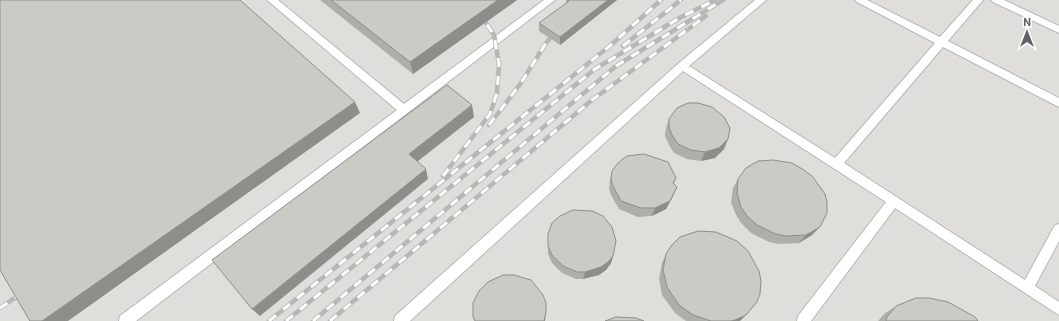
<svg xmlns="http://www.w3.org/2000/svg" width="1059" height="321" viewBox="0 0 1059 321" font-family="Roboto,sans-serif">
<rect width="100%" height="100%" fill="#f1efe8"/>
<rect fill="#e0deda" x="0" y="0" width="1059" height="321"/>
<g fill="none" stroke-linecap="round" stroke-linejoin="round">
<defs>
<g id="service">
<polygon points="267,0 278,0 404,104 544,0 555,0 136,321 119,321 120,316 397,110"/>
<polygon points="755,0 766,0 689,66 835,158 935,43 857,2 855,0 867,0 940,37 973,0 983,0 948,41 1059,98 1059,107 943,47 844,163 1025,280 1055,225 1059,224 1059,241 1035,286 1059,302 1059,315 895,208 811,321 797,321 798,316 886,202 683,71 410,321 394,321 395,316 679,63"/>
<polygon points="991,0 1004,0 1059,26 1059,33 993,2"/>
</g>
</defs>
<use href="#service" stroke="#b5b8bc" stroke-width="2"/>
<use href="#service" fill="#fff" fill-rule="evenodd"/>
<defs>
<g id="rail">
<polyline points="623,46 681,0"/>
<polyline points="489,125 521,83 546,43 557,31"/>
<polyline points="443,176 490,114 497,93 499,64 494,35 486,23 465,0"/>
<polyline points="0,308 25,291"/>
<polyline points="269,321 611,45 661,0"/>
<polyline points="286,321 595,69 681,17 715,0"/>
<polyline points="313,321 616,66 723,0"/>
<polyline points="330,321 592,100 706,16"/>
</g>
</defs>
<use href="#rail" stroke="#b6b7b8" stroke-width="4.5"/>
<use href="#rail" stroke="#fff" stroke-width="3" stroke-dasharray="9" stroke-linecap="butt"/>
</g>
<g fill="#afaea9">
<polygon points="320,0 517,0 413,74"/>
<polygon points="566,0 617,0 560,45 539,31 539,23 566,4"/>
<polygon points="669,119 728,139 724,149 715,158 701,161 687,159 674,153 669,145 665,136 666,128"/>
<polygon points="612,171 676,178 674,184 677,187 673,196 666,209 652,216 638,217 619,209 611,195 609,189 610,180"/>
<polygon points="738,179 812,235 799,243 779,244 769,242 751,233 742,224 736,215 731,202 733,188"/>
<polygon points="548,234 613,256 611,263 606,270 599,275 583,279 576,279 562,273 552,263 548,254"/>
<polygon points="666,254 740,321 686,321 675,313 662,295 659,279 662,263"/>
<polygon points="896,306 978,321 878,321 884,314"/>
</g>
<g fill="#8f8d8a">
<polygon points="498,0 517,0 413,74 410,62"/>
<polygon points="608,0 617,0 560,45 560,37"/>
<polygon points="355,102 360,113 68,321 42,321"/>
<polygon points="472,105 474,117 413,165 409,154"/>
<polygon points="728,139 724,149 715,158 701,161 705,152"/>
<polygon points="426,169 428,179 260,316 252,309"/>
<polygon points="677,187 673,196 666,209 652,216 655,208"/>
<polygon points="820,227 812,235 799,243 806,235"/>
<polygon points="613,256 611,263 606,270 599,275 583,279 585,272"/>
<polygon points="546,312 545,321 544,321"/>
<polygon points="746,315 740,321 731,321"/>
</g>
<g fill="#cccac5" stroke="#8f8d8a">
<polygon points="0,0 240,0 355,102 42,321 30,321 0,270"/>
<polygon points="331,0 498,0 410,62"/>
<polygon points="567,0 608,0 560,37 539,23 569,1"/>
<polygon points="447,85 472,105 409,154 426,169 252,309 212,260"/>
<polygon points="688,103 698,103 712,107 724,117 730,128 728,139 719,148 705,152 691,150 678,144 672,135 669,127 669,119 677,108"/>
<polygon points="644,154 668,162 676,178 673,183 677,187 670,201 655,208 641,208 621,201 613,186 611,180 612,171 618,163 627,156"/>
<polygon points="773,160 792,163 804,170 813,177 825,194 827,202 827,213 820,227 806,235 785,236 776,234 757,225 747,216 741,207 737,193 738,179 746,168 758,161"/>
<polygon points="573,210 592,211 603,216 612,227 616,241 613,256 608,262 601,267 585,272 577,272 563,266 552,255 548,246 548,234 552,223 560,216"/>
<polygon points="698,231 716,232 737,241 748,251 759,271 761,281 760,294 757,302 746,315 735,320 731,321 711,321 693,315 679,305 667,287 663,270 666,254 671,246 680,237"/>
<polygon points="503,275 514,275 531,280 543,295 546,303 546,312 544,321 475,321 473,317 473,303 479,291 488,282"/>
<polygon points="916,298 929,298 948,302 975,317 978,321 886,321 887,317 896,306"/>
<polygon points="616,317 636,318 644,321 605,321"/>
</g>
<g transform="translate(1027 32)" stroke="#ffffff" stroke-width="3" paint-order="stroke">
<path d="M0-3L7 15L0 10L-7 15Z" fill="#5f6368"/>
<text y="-6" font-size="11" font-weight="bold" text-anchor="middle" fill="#5f6368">N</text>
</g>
</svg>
